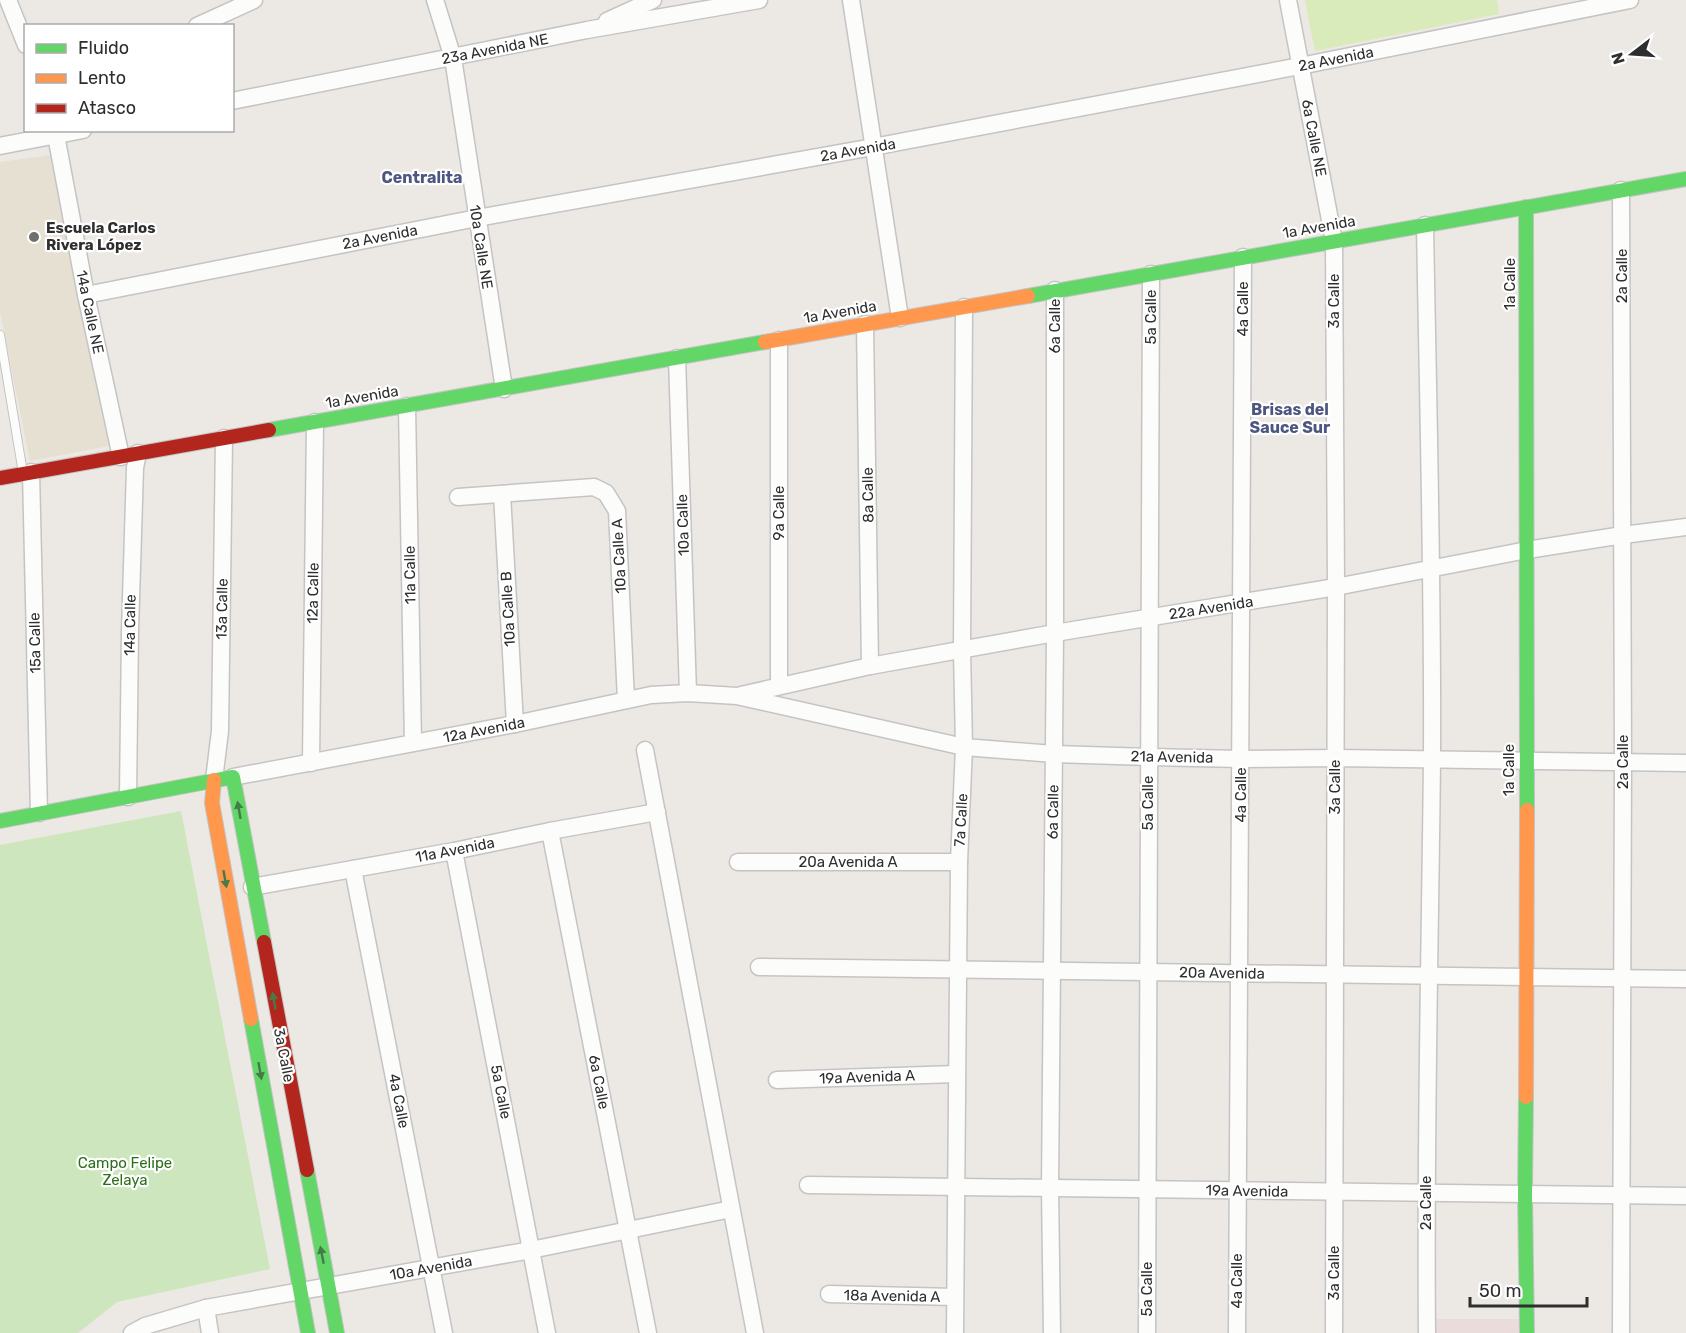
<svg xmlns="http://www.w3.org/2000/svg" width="1686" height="1333" viewBox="0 0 1686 1333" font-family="Rubik,sans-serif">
<rect width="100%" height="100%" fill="#ece8e4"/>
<polygon fill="#e6e0d3" points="51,155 109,446 30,461 0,312 0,162"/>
<polygon fill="#e9dcdb" points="1431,1319 1520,1319 1520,1333 1432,1333"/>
<polygon fill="#cee6be" points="181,811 270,1269 117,1302 78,1333 0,1333 0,845"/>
<polygon fill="#d9eabb" points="1305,0 1497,0 1499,14 1315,51"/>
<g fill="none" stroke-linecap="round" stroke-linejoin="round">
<defs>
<polyline id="lane" points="0,335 23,473"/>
<g id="street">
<polyline points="8,0 26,45"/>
<polyline points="435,0 453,58 504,389"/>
<polyline points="851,0 900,318"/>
<polyline points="1288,0 1334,241 1336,587 1334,1333"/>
<polyline points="607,21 653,0"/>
<polyline points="197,26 254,0"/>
<polyline points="232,101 587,30 759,0"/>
<polyline points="55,130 86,295 121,457"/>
<polyline points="0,146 83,130"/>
<polyline points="1621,190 1623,761 1621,1333"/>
<path d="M1425,225C1428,403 1433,581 1432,759C1430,951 1425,1142 1427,1333"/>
<polyline points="86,295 477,218 873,147 1300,66 1630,0"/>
<polyline points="865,324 870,666"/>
<polyline points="677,358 688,693"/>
<polyline points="407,406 413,743"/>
<polyline points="31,472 39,813"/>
<polyline points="502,494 515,724"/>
<polyline points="458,497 594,487 606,493 617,511 626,700"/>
<polyline points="779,685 779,340"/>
<polyline points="741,695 870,666 1055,633 1336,587 1527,550 1623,535 1686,527"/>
<polyline points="645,750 755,1333"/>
<polyline points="311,763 315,422"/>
<polyline points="233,777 515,724 651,695 688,693 737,696 964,747 1054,754 1149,757 1241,759 1335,758 1686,763"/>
<polyline points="214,780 220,731 224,438"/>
<polyline points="128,797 130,632 135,468 138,453"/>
<polyline points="550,831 648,1333"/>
<polyline points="454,851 547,1333"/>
<polyline points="738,862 959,862"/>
<polyline points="353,869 444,1333"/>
<polyline points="252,887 454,851 550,831 657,812"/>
<polyline points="759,967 1686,979"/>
<polyline points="777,1080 956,1074"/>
<polyline points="808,1185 1686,1196"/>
<polyline points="829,1294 955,1297"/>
<polyline points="206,1308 210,1333"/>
<polyline points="132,1333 145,1326 206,1308 531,1250 731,1209"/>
<polyline points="955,1333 959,862 964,747 962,650 964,307"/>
<polyline points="1052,1333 1050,1188 1055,633 1055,290"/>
<polyline points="1147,1333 1151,274"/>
<polyline points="1237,1333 1243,257"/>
</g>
<g id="fast">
<polyline points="1526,207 1527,810"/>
<polyline points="1028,296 1686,179"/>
<polyline points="269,430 765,342"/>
<polyline points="0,821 233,777 264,942"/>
<polyline points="251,1019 308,1333"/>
<polyline points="1526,1097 1525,1194 1527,1333"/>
<polyline points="307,1170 337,1333"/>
</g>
<g id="slow">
<polyline points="765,342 1028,296"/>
<polyline points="214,780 212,803 251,1019"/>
<polyline points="1526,1097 1527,810"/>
</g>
<g id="jam">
<polyline points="0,478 269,430"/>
<polyline points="264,942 307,1170"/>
</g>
</defs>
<use href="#lane" stroke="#c5c4c5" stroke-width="10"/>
<use href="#street" stroke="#c5c4c5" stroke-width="19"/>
<use href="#fast" stroke="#c5c4c5" stroke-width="16"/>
<use href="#slow" stroke="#c5c4c5" stroke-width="16"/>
<use href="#jam" stroke="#c5c4c5" stroke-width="16"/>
<use href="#lane" stroke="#fcfcfb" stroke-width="8"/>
<use href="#street" stroke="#fcfcfb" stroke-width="16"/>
<use href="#fast" stroke="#63d668" stroke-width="14"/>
<use href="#slow" stroke="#ff974d" stroke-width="14"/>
<use href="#jam" stroke="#b3261e" stroke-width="14"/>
</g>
<defs><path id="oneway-solid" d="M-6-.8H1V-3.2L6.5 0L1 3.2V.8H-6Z" transform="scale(1.5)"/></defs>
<g fill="#467a48">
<use href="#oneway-solid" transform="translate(239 810) rotate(-100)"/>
<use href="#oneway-solid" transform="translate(225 879) rotate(80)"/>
<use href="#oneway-solid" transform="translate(274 1001) rotate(-101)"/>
<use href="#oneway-solid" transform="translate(260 1071) rotate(80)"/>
<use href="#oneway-solid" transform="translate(322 1255) rotate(-101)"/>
</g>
<circle fill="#706f6e" stroke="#fff" stroke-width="2" cx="34" cy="237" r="6"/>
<g text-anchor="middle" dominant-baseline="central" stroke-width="4.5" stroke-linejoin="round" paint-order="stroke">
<g font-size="15" fill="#2e2e2e" stroke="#fff">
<text transform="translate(495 49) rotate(-11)">23a Avenida NE</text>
<text transform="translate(1336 59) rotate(-11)">2a Avenida</text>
<text transform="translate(1314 138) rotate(79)">6a Calle NE</text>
<text transform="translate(858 150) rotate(-10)">2a Avenida</text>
<text transform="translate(1319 227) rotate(-10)">1a Avenida</text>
<text transform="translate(380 237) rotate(-11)">2a Avenida</text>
<text transform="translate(481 247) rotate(81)">10a Calle NE</text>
<text transform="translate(1622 276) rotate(-90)">2a Calle</text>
<text transform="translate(1510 284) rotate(-90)">1a Calle</text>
<text transform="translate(1334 301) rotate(-90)">3a Calle</text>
<text transform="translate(1243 309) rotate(-90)">4a Calle</text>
<text transform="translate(90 312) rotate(78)">14a Calle NE</text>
<text transform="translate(840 312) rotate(-10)">1a Avenida</text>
<text transform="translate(1151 317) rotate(-90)">5a Calle</text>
<text transform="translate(1055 326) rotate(-90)">6a Calle</text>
<text transform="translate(362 397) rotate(-10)">1a Avenida</text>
<text transform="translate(868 495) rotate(-91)">8a Calle</text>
<text transform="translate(779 513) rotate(-90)">9a Calle</text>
<text transform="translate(683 525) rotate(-92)">10a Calle</text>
<text transform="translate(619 556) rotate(-93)">10a Calle A</text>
<text transform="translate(410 575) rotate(-91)">11a Calle</text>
<text transform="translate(313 593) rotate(-89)">12a Calle</text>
<text transform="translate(1211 608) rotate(-9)">22a Avenida</text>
<text transform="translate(222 609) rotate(-89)">13a Calle</text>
<text transform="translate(508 609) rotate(-93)">10a Calle B</text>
<text transform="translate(130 625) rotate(-89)">14a Calle</text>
<text transform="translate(35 643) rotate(-91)">15a Calle</text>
<text transform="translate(484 730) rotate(-11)">12a Avenida</text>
<text transform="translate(1172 757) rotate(1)">21a Avenida</text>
<text transform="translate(1623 762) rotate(-90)">2a Calle</text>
<text transform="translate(1509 770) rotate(-90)">1a Calle</text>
<text transform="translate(1335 787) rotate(-90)">3a Calle</text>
<text transform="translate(1241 795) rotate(-90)">4a Calle</text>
<text transform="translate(1148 803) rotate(-90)">5a Calle</text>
<text transform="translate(1053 812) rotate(-89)">6a Calle</text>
<text transform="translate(961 820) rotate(-87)">7a Calle</text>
<text transform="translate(455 850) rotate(-11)">11a Avenida</text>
<text x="848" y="862">20a Avenida A</text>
<text transform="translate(1222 973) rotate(1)">20a Avenida</text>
<text transform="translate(284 1055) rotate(79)">3a Calle</text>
<text transform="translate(867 1077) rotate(-2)">19a Avenida A</text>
<text transform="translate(599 1082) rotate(79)">6a Calle</text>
<text transform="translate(501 1092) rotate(79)">5a Calle</text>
<text transform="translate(399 1101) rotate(79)">4a Calle</text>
<text transform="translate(1247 1191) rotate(1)">19a Avenida</text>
<text transform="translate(1426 1203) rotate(-90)">2a Calle</text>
<text transform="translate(431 1268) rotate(-10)">10a Avenida</text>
<text transform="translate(1334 1273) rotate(-90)">3a Calle</text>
<text transform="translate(1237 1281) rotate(-90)">4a Calle</text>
<text transform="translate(1147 1289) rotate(-90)">5a Calle</text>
<text transform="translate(892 1296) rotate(1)">18a Avenida A</text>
</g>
<g font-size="15" font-weight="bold" fill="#2e2e2e" stroke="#fff" text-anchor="start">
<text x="46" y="228">Escuela Carlos<tspan x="46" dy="17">Rivera López</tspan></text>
</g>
<g font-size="15" fill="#2c6e1b" stroke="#fff">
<text x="125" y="1163">Campo Felipe<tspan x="125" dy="17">Zelaya</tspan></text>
</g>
<g font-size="16" font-weight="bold" fill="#4d5680" stroke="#fff">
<text x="422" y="177">Centralita</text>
<text x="1290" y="409">Brisas del<tspan x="1290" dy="18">Sauce Sur</tspan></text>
</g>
</g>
<rect x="24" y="24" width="210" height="108" fill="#ffffff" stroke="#ababab" stroke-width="1.5"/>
<rect x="36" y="44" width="30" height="9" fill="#63d668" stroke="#ababab" stroke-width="1.5"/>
<text x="78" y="54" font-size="18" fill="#2e2e2e">Fluido</text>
<rect x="36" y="74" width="30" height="9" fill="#ff974d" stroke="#ababab" stroke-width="1.5"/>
<text x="78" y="84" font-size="18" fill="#2e2e2e">Lento</text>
<rect x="36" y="104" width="30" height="9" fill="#b3261e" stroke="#ababab" stroke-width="1.5"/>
<text x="78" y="114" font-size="18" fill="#2e2e2e">Atasco</text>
<g transform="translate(1632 54) rotate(253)" stroke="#ffffff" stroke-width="4.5" paint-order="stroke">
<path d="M0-4.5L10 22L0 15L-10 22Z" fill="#2e2e2e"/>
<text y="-9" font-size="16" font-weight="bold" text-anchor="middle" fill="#2e2e2e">N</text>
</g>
<path d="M1470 1297v9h117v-9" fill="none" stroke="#2e2e2e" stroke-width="3"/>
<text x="1479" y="1297" font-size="18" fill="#2e2e2e" stroke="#ffffff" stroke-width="4.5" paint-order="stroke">50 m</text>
</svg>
